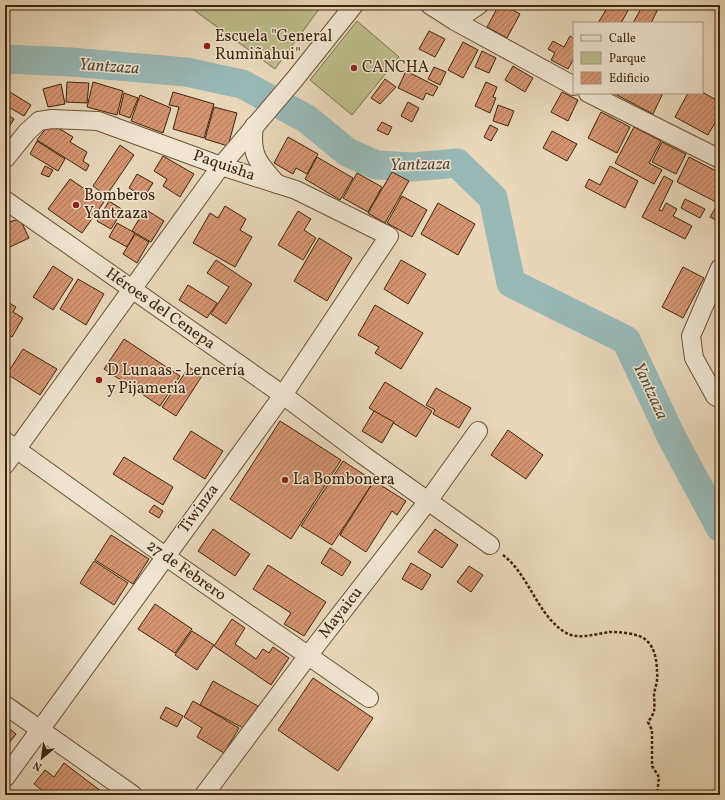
<svg xmlns="http://www.w3.org/2000/svg" width="725" height="800" viewBox="0 0 725 800" font-family="Vollkorn,serif">
<defs>
<pattern id="building-hatch" width="6" height="6" patternUnits="userSpaceOnUse"><rect width="6" height="6" fill="#d59471"/><path d="M-1 1l2-2M0 6l6-6M5 7l2-2" fill="none" stroke="#ae795b"/></pattern>
</defs>
<rect width="100%" height="100%" fill="#e8d7b9"/>
<filter id="stains"><feTurbulence type="fractalNoise" baseFrequency=".005" numOctaves="4"/><feColorMatrix values="0 0 0 0 .2 0 0 0 0 .09 0 0 0 0 .02 0 0 0 .5 -.17"/></filter>
<radialGradient id="worn" r=".72"><stop offset=".6" stop-color="#630" stop-opacity="0"/><stop offset="1" stop-color="#630" stop-opacity=".3"/></radialGradient>
<g fill="#bcbd8b" stroke="#7e714b">
<polygon points="187,5 322,5 275,69"/>
<polygon points="357,21 399,57 352,115 310,80"/>
</g>
<g fill="none" stroke-linecap="round" stroke-linejoin="round">
<polyline stroke="#98b8b5" stroke-width="29" points="5,59 71,62 186,72 242,84 307,119 347,152 376,165 413,167 457,163 493,198 511,283 626,340 672,438 720,527"/>
</g>
<g fill="url(#building-hatch)" stroke="#40250b">
<polygon points="499,5 504,5 520,14 507,38 487,27"/>
<polygon points="609,5 631,5 621,23 598,23"/>
<polygon points="643,5 660,5 651,23 633,23"/>
<polygon points="429,31 445,39 435,57 419,49"/>
<polygon points="570,36 574,39 574,58 568,69 551,60 555,53 548,49 553,41 564,47"/>
<polygon points="463,42 478,50 463,78 448,70"/>
<polygon points="482,51 496,58 489,73 475,67"/>
<polygon points="513,66 533,78 525,92 505,80"/>
<polygon points="434,67 446,72 440,85 428,79"/>
<polygon points="406,71 438,87 433,96 426,93 423,100 398,88"/>
<polygon points="385,79 396,87 380,104 371,98"/>
<polygon points="67,82 89,83 87,103 66,102"/>
<polygon points="93,82 123,91 117,115 87,107"/>
<polygon points="486,82 497,87 493,97 496,98 490,113 475,106"/>
<polygon points="61,84 65,104 48,107 43,89"/>
<polygon points="10,92 31,105 24,116 5,105 5,101"/>
<polygon points="173,92 214,104 204,138 173,129 179,107 169,105"/>
<polygon points="562,92 578,100 568,121 551,112"/>
<polygon points="702,92 720,102 720,114 708,135 675,117 688,93"/>
<polygon points="124,93 138,98 130,118 119,114"/>
<polygon points="615,93 663,93 653,114 615,94"/>
<polygon points="140,95 171,108 163,133 131,121"/>
<polygon points="408,102 419,108 412,122 401,116"/>
<polygon points="498,105 514,111 508,126 493,121"/>
<polygon points="214,107 237,113 228,146 205,139"/>
<polygon points="601,112 630,127 617,153 588,138"/>
<polygon points="5,113 14,119 5,133"/>
<polygon points="382,122 392,127 388,135 377,130"/>
<polygon points="50,123 73,137 70,142 87,152 83,161 89,165 86,171 37,140"/>
<polygon points="490,125 498,129 491,141 484,137"/>
<polygon points="634,127 661,141 649,163 662,170 654,184 615,163"/>
<polygon points="552,131 577,144 567,161 543,148"/>
<polygon points="288,137 318,154 307,174 296,168 293,174 274,163"/>
<polygon points="37,141 65,159 58,171 30,154"/>
<polygon points="662,142 686,154 676,174 652,162"/>
<polygon points="120,145 134,155 106,196 93,186"/>
<polygon points="163,156 194,174 180,197 163,186 167,179 154,171"/>
<polygon points="317,157 353,178 340,200 305,179"/>
<polygon points="689,157 720,173 720,195 716,202 677,182"/>
<polygon points="45,166 53,170 49,177 41,174"/>
<polygon points="610,166 638,181 625,208 585,187 589,179 600,185"/>
<polygon points="392,172 409,181 385,223 368,213"/>
<polygon points="357,173 382,187 368,212 343,198"/>
<polygon points="137,174 153,183 144,197 129,188"/>
<polygon points="664,176 673,181 659,210 662,211 666,203 677,209 673,216 692,226 685,239 642,217"/>
<polygon points="70,179 104,202 82,233 48,209"/>
<polygon points="402,196 427,210 412,237 387,223"/>
<polygon points="685,199 705,209 700,218 681,208"/>
<polygon points="109,201 123,210 111,229 97,221"/>
<polygon points="438,203 475,224 458,255 421,234"/>
<polygon points="225,206 246,219 240,230 252,237 235,267 193,243 210,213 218,218"/>
<polygon points="716,207 720,209 720,222 710,217"/>
<polygon points="145,209 164,221 151,242 132,231"/>
<polygon points="298,211 311,219 304,230 316,238 303,260 278,245"/>
<polygon points="20,219 29,238 10,247 5,233 5,223"/>
<polygon points="117,223 135,233 127,247 109,237"/>
<polygon points="135,234 149,242 137,263 123,254"/>
<polygon points="319,238 352,258 327,301 294,281"/>
<polygon points="216,260 252,284 226,324 211,314 229,287 207,273"/>
<polygon points="401,260 426,274 408,304 384,289"/>
<polygon points="53,266 73,279 53,310 33,297"/>
<polygon points="683,267 704,278 683,318 662,307"/>
<polygon points="78,279 104,294 86,325 60,309"/>
<polygon points="188,285 217,303 207,318 179,300"/>
<polygon points="6,301 16,307 13,312 23,318 12,337 5,333"/>
<polygon points="375,305 423,333 401,369 375,353 379,347 358,335"/>
<polygon points="124,339 180,376 160,406 104,369"/>
<polygon points="23,349 57,369 40,395 7,374"/>
<polygon points="189,367 202,376 176,416 162,407"/>
<polygon points="385,382 432,411 416,437 369,408"/>
<polygon points="436,388 471,408 459,428 433,414 435,410 426,405"/>
<polygon points="374,411 394,422 382,443 362,431"/>
<polygon points="280,421 341,460 291,539 230,499"/>
<polygon points="508,430 543,455 526,479 491,455"/>
<polygon points="191,431 223,451 205,479 173,459"/>
<polygon points="124,457 173,487 163,505 113,474"/>
<polygon points="343,461 374,481 332,545 301,526"/>
<polygon points="374,481 406,501 397,515 392,511 366,552 340,535"/>
<polygon points="154,505 163,511 159,518 149,512"/>
<polygon points="213,529 250,554 235,576 198,551"/>
<polygon points="435,529 458,545 442,568 418,552"/>
<polygon points="111,535 149,559 133,584 95,560"/>
<polygon points="330,548 351,562 342,576 321,563"/>
<polygon points="94,561 128,583 114,605 80,583"/>
<polygon points="411,563 431,575 422,590 402,579"/>
<polygon points="268,565 326,602 304,636 284,624 291,613 253,589"/>
<polygon points="469,566 483,575 471,592 457,582"/>
<polygon points="155,604 192,629 175,653 138,629"/>
<polygon points="232,619 245,628 235,644 256,659 263,649 269,653 273,647 289,658 271,685 214,646"/>
<polygon points="192,631 214,645 197,670 175,655"/>
<polygon points="313,678 373,718 338,771 278,730"/>
<polygon points="213,681 258,706 245,729 200,705"/>
<polygon points="193,701 239,728 224,753 197,737 202,728 184,717"/>
<polygon points="166,707 183,716 177,727 160,718"/>
<polygon points="5,725 16,734 5,748"/>
<polygon points="64,763 106,795 48,795 34,784 45,770 54,777"/>
</g>
<g fill="none" stroke-linecap="round" stroke-linejoin="round">
<defs>
<g id="minor">
<polyline points="430,5 455,21 574,86"/>
<polyline points="455,21 479,5"/>
<polyline points="588,93 720,159"/>
<path d="M254,126C250,155 258,163 277,184"/>
<polyline points="5,159 27,132 39,121 52,119 98,121 221,166 296,190 389,236 283,395 5,778"/>
<polyline points="5,200 283,395 363,455 490,545"/>
<polyline points="720,268 691,336 694,358 715,396 720,399"/>
<polyline points="5,441 165,556 369,698"/>
<polyline points="5,465 221,166 294,80 354,5"/>
<polyline points="5,705 133,795"/>
<polyline points="204,795 307,657 428,501 478,431"/>
</g>
</defs>
<use href="#minor" stroke="#6a5236" stroke-width="20"/>
<path stroke="#40250b" stroke-width="2.5" stroke-dasharray="3 2" stroke-linecap="butt" d="M503,555C529,575 536,612 563,631C577,641 594,634 610,632C619,632 640,633 647,641C655,648 657,662 657,672C658,679 656,686 654,693C654,699 655,706 654,711C653,715 650,719 648,722L652,730V766L659,777L657,795"/>
<use href="#minor" stroke="#f0e5d2" stroke-width="18"/>
</g>
<g fill="#8f2418" stroke="#f0e5d2" stroke-width="1.5">
<circle cx="207" cy="46" r="4"/>
<circle cx="354" cy="68" r="4"/>
<circle cx="76" cy="205" r="4"/>
<circle cx="99" cy="380" r="4"/>
<circle cx="285" cy="480" r="4"/>
</g>
<g text-anchor="middle" dominant-baseline="central" stroke-width="3" stroke-linejoin="round" paint-order="stroke">
<g font-size="16" fill="#40250b" stroke="#f0e5d2" text-anchor="start">
<text x="215" y="37">Escuela "General<tspan x="215" dy="18">Rumiñahui"</tspan></text>
<text x="362" y="68">CANCHA</text>
<text x="84" y="196">Bomberos<tspan x="84" dy="18">Yantzaza</tspan></text>
<text x="107" y="371">D Lunaas - Lencería<tspan x="107" dy="18">y Pijameria</tspan></text>
<text x="293" y="480">La Bombonera</text>
</g>
<g font-size="16" fill="#40250b" stroke="#f0e5d2">
<text transform="translate(224 166) rotate(19)">Paquisha</text>
<text transform="translate(160 309) rotate(35)">Héroes del Cenepa</text>
<text transform="translate(199 509) rotate(-54)">Tiwinza</text>
<text transform="translate(186 571) rotate(35)">27 de Febrero</text>
<text transform="translate(341 613) rotate(-52)">Mayaicu</text>
</g>
<g font-size="17" font-style="italic" fill="#564a36" stroke="#f0e5d2">
<text transform="translate(109 67) rotate(4)">Yantzaza</text>
<text transform="translate(420 165) rotate(-1)">Yantzaza</text>
<text transform="translate(650 391) rotate(65)">Yantzaza</text>
</g>
</g>
<rect width="725" height="800" fill="none" stroke="#e8d7b9" stroke-width="20"/>
<rect x="6" y="6" width="713" height="788" fill="none" stroke="#40250b" stroke-width="2"/>
<rect x="10" y="10" width="705" height="780" fill="none" stroke="#40250b"/>
<rect x="573" y="22" width="130" height="72" fill="#f0e5d2" stroke="#aa9882"/>
<rect x="581" y="35" width="20" height="6" fill="#f0e5d2" stroke="#aa9882"/>
<text x="609" y="42" font-size="12" fill="#40250b">Calle</text>
<rect x="581" y="52" width="20" height="12" fill="#bcbd8b" stroke="#aa9882"/>
<text x="609" y="62" font-size="12" fill="#40250b">Parque</text>
<rect x="581" y="72" width="20" height="12" fill="url(#building-hatch)" stroke="#aa9882"/>
<text x="609" y="82" font-size="12" fill="#40250b">Edificio</text>
<g transform="translate(42 758) rotate(209)" stroke="#f0e5d2" stroke-width="3" paint-order="stroke">
<path d="M0-3L7 15L0 10L-7 15Z" fill="#40250b"/>
<text y="-6" font-size="11" font-weight="bold" text-anchor="middle" fill="#40250b">N</text>
</g>
<rect width="100%" height="100%" filter="url(#stains)"/>
<rect width="100%" height="100%" fill="url(#worn)"/>
</svg>
